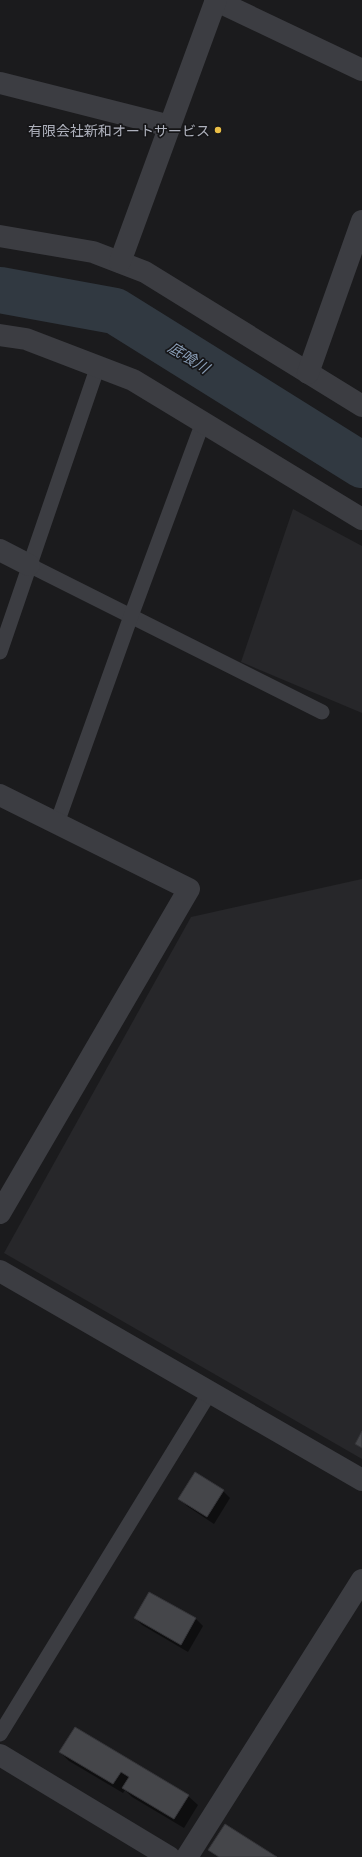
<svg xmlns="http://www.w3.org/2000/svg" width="362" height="1857" viewBox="0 0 362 1857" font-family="'Open Sans','Noto Sans JP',sans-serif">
<rect width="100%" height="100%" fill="#1b1b1d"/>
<g fill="#27272a">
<polygon points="293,509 362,546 362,713 241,662"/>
<polygon points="362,879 362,1459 4,1253 191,917"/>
</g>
<g fill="#0007">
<polygon points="223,1491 230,1498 214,1524 187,1506 180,1499"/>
<polygon points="149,1593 196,1619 203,1626 188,1652 142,1625 135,1618"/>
<polygon points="75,1728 188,1796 198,1805 184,1828 132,1797 125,1790 123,1793 69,1761 60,1752"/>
</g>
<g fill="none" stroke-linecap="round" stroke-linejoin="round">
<polyline stroke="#313941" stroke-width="46" points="0,290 115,311 362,465"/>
</g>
<g fill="#45464a" stroke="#353539">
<polygon points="362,1431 362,1448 355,1444"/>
<polygon points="195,1472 224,1490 207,1517 178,1499"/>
<polygon points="149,1592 196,1618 181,1645 134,1618"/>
<polygon points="75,1727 189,1795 174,1819 122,1788 129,1777 121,1772 113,1784 59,1752"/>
<polygon points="225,1824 277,1857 219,1857 208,1850"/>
</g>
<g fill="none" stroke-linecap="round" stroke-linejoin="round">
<g stroke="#3c3d42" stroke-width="15">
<polyline points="29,565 322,712"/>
<polyline points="0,652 98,366"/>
<polyline points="57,823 131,616 203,422"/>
<polyline points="0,1734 210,1392"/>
</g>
<g stroke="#3c3d42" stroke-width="22">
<polyline points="215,0 362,70"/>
<polyline points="0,83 170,126"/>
<polyline points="0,236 93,252 145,272 362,406"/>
<polyline points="120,262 216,0"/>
<polyline points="0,335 26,339 133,380 362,519"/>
<polyline points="308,373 362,221"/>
<polyline points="0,550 29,565"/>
<polyline points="0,795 189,889 0,1213"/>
<polyline points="0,1271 362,1480"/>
<polyline points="0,1755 169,1857"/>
<polyline points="187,1857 362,1580"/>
</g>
</g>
<circle fill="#eabe46" stroke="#161618" stroke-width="1.5" cx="218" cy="130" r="4"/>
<g text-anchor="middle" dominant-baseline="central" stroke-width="3.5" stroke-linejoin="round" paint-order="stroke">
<g font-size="14" fill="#aeb1bc" stroke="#161618" text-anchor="end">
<text x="210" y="130">有限会社新和オートサービス</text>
</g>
<g font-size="15" font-style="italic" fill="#889cb4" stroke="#161618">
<text transform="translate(189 357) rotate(32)">底喰川</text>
</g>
</g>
</svg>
